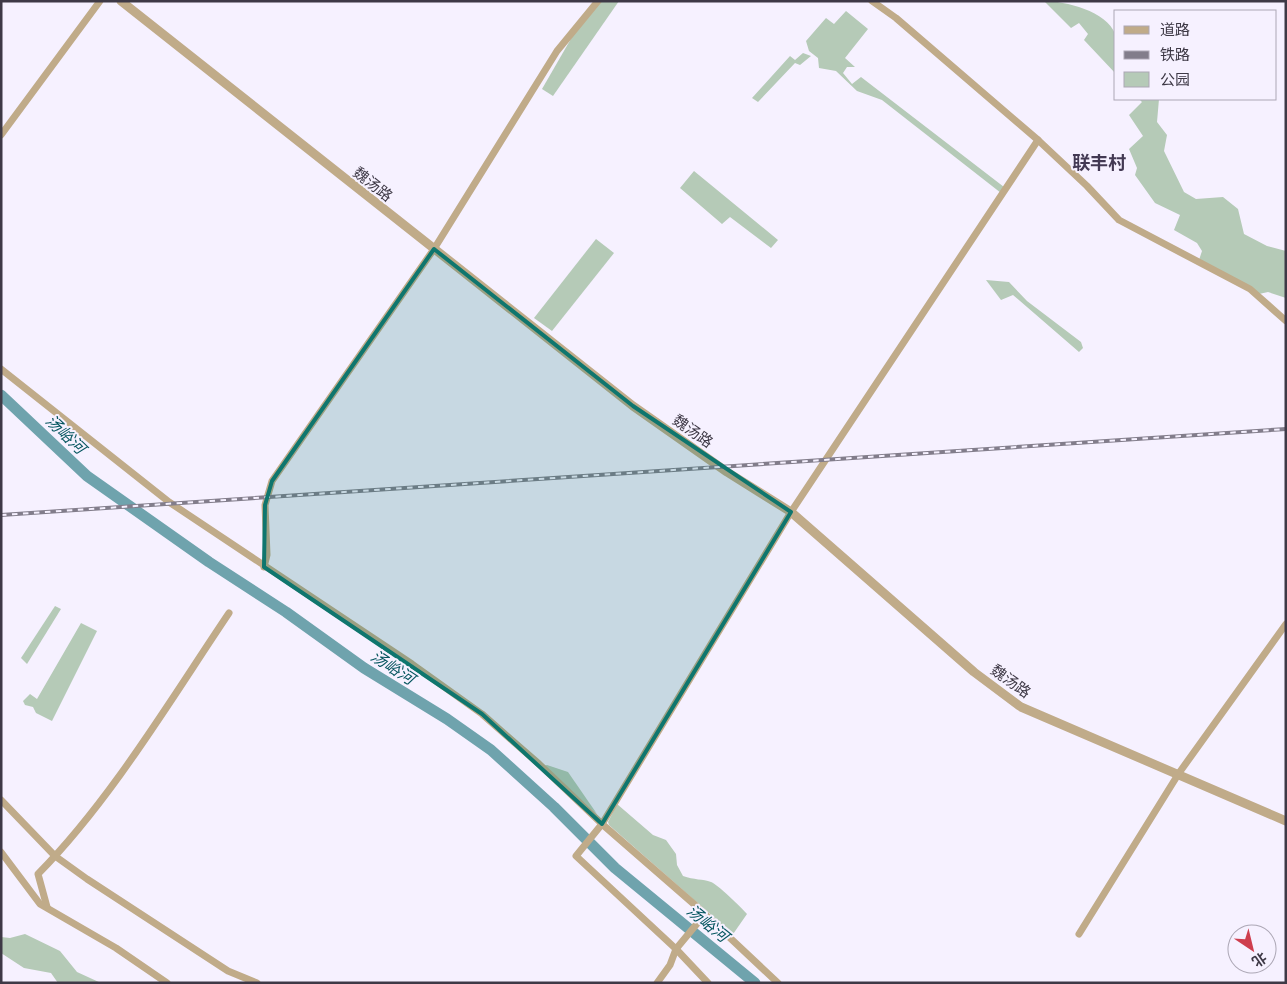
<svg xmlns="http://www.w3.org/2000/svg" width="1287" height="984" viewBox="0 0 1287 984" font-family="Ubuntu,'Noto Sans SC',sans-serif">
<rect width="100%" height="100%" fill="#f6f1ff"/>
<g fill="#b5cab7">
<polygon points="600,1 619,1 553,96 542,89 572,37"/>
<path d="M1044,1C1065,1 1107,11 1115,34C1119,44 1116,62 1116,74L1084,40L1088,34L1079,23L1071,28Z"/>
<polygon points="846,11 868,29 845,58 855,67 847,67 843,73 852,84 861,77 1004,187 1001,193 882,100 857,91 836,71 819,68 818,58 809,51 806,41 826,18 834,24"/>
<polygon points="803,53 811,56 800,65 795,63 758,102 752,98 790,56 795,60"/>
<polygon points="1139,99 1159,99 1157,122 1167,135 1164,151 1184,192 1196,199 1223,197 1238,209 1244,234 1267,246 1286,251 1286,298 1268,292 1259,294 1199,260 1202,251 1197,243 1174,230 1180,215 1155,203 1135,175 1137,168 1129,149 1143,136 1129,115 1142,102"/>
<polygon points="694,171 778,240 771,248 730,217 722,224 680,188"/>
<polygon points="596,239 614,253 552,331 534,318"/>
<polygon points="986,280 1009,282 1027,301 1081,342 1083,348 1079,352 1013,295 1001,300"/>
<polygon points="55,606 61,609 27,664 21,658"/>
<polygon points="81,623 97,631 52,721 36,713 33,707 25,705 23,701 30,694 37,699"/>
<polygon points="547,765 568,772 597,814 543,766"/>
<path d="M617,804L653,835L666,840L676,854L677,865L683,876C694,880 703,879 711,882C716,883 743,909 747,914L731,937L716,922L717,920L609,825L608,822Z"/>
<polygon points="25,934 60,951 77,972 101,983 58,983 51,973 24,968 1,953 1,937 10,938"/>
</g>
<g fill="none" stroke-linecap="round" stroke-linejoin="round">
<polyline stroke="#6fa3ad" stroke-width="11" points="1,395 87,476 209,562 286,612 364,668 447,719 491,750 554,807 615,868 755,983"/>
<g stroke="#c0ab89" stroke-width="7">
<polyline points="872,1 896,18 1038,140 1087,186 1119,220 1250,289 1286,321"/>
<polyline points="1,135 100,1"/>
<polyline points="1,369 169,502 412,664 482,714 539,764 602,824 695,905 778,983"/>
<polyline points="264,567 267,555 265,505 272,481 434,249 557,51 598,1"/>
<polyline points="1,800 55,856 87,879 228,971 257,983"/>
<polyline points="1,852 40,904 116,948 167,983"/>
<path d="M47,907L38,874C111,800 171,699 229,613"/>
<polyline points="1079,934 1179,773 1286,624"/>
<polyline points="657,983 670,965 676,949 705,914"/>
<polyline points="708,983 676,949 576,856 602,824 791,512 1038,140"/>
</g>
<polyline stroke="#c0ab89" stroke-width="9" points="121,1 633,406 727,472 791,512 974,672 1021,707 1286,821"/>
<defs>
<polyline id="rail" points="1,515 1286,429"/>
</defs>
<use href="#rail" stroke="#827d8b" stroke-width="4"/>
<use href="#rail" stroke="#f6f1ff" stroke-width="2" stroke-dasharray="5.5" stroke-linecap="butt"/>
</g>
<path fill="#0f766e" fill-opacity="0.2" stroke="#0f766e" stroke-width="4" stroke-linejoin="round" d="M434,249L633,406L791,512L602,824L482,714L264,567L265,505L272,481Z"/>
<g text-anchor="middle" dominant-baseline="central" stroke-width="4" stroke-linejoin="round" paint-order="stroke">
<g font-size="15" fill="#3e3946" stroke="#f6f1ff">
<text transform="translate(373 184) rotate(38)">魏汤路</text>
<text transform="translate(693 431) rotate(35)">魏汤路</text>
<text transform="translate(1011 681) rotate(36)">魏汤路</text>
</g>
<g font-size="16" font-style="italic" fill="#05555f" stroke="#f6f1ff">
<text transform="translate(66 434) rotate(44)">汤峪河</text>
<text transform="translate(393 667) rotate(33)">汤峪河</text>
<text transform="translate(708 923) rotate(39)">汤峪河</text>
</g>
<g font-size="18" font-weight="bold" fill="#433953" stroke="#f6f1ff">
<text x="1099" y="162">联丰村</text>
</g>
</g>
<rect width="1287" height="984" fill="none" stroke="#3e3946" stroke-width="5"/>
<rect x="1114" y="10" width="162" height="90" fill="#f6f1ff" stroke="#aca7b5"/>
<rect x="1124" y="26" width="25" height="8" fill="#c0ab89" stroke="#aca7b5"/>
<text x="1160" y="35" font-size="15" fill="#3e3946">道路</text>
<rect x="1124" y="51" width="25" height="8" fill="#827d8b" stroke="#aca7b5"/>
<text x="1160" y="60" font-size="15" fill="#3e3946">铁路</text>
<rect x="1124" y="72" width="25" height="15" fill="#b5cab7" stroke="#aca7b5"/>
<text x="1160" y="85" font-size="15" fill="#3e3946">公园</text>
<g transform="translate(1252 949) rotate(145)"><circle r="24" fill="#f6f1ff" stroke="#aca7b5"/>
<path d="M0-4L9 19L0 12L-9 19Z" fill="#ce3e4e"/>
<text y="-8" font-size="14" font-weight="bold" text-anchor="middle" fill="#3e3946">北</text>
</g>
</svg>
